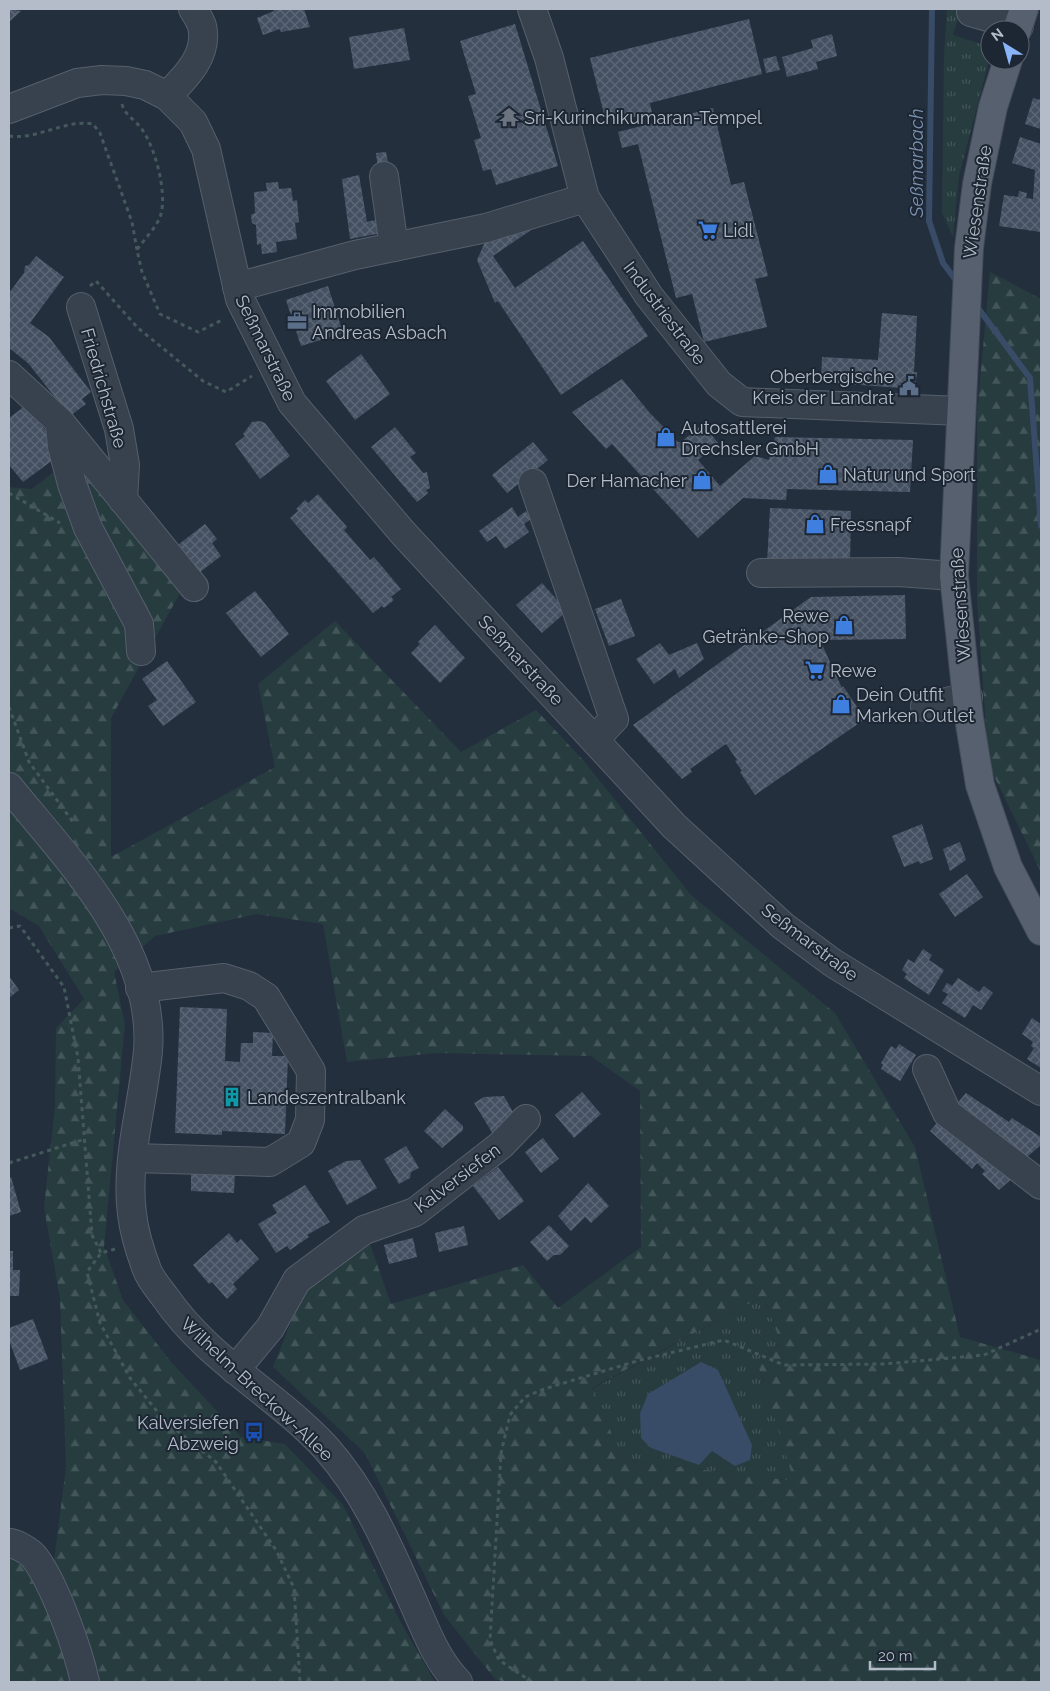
<svg xmlns="http://www.w3.org/2000/svg" width="1050" height="1691" viewBox="0 0 1050 1691" font-family="Raleway,sans-serif">
<defs>
<pattern id="grass-tufts" width="24" height="20" patternUnits="userSpaceOnUse" patternTransform="scale(1.25)"><rect width="24" height="20" fill="#263c3f"/><path d="M3 7l-1-3M5 7V3M7 7l1-3M15 17l-1-3M17 17v-4M19 17l1-3" fill="none" stroke="#435659"/></pattern>
<pattern id="forest-firs" width="22" height="20" patternUnits="userSpaceOnUse" patternTransform="scale(1.25)"><rect width="22" height="20" fill="#263c3f"/><path d="M5 1l3.5 6h-7zM16 11l3.5 6h-7z" fill="#435659"/></pattern>
<pattern id="building-cross-hatch" width="8" height="8" patternUnits="userSpaceOnUse" patternTransform="scale(1.25)"><rect width="8" height="8" fill="#455162"/><path d="M0 0l8 8M0 8l8-8" fill="none" stroke="#5d6877"/></pattern>
</defs>
<rect width="100%" height="100%" fill="#242f3e"/>
<g fill="url(#grass-tufts)">
<polygon points="947,9 961,9 953,35 990,47 990,57 959,176 953,237 942,213 944,56"/>
<polygon points="763,1296 781,1343 757,1362 795,1481 623,1460 592,1389"/>
</g>
<g fill="url(#forest-firs)" fill-rule="evenodd">
<polygon points="990,272 1041,299 1041,872 994,776 988,756 977,599 977,413"/>
<path d="M75,455L181,591L111,718V857L275,767L258,684L335,621L461,752L536,710L583,760L691,895L835,1013L915,1147L960,1337L1041,1360V1682H505L495,1679L444,1615L365,1453L273,1367L304,1289L370,1244L391,1304L523,1265L558,1308L641,1247L640,1091L591,1056L437,1053L347,1062L323,924L257,914L155,936L114,972L125,1024L104,1247L123,1300L171,1362L241,1437L285,1444L343,1505L401,1623L435,1682H9V1559L54,1561L66,1467L60,1299L44,1207L55,1106L56,1028L84,999L39,926L9,908V487L32,489ZM763,1296L781,1343L757,1362L794,1481L623,1460L592,1388Z"/>
</g>
<polygon fill="#394c67" points="701,1362 718,1370 752,1445 750,1460 735,1466 712,1451 699,1465 651,1448 641,1438 640,1413 648,1394"/>
<g fill="none" stroke-linecap="round" stroke-linejoin="round">
<g stroke="#394c67" stroke-width="6">
<polyline points="932,9 929,221 943,263 958,283"/>
<polyline points="975,304 1030,378 1041,526"/>
</g>
</g>
<g fill="url(#building-cross-hatch)">
<polygon points="9,9 21,11 9,22"/>
<polygon points="273,9 304,9 310,27 281,32 280,29 263,35 257,18 274,11"/>
<polygon points="749,19 762,74 650,103 652,113 612,122 610,112 604,114 590,58"/>
<polygon points="515,24 558,166 496,185 491,169 483,171 474,140 481,138 468,96 476,94 460,41"/>
<polygon points="404,28 410,60 354,69 349,37"/>
<polygon points="832,34 837,56 816,62 818,69 787,77 782,57 813,48 811,40"/>
<polygon points="776,56 780,70 766,73 763,59"/>
<polygon points="1033,98 1041,100 1041,129 1025,124"/>
<polygon points="713,108 731,185 744,182 768,276 755,279 767,327 704,342 692,294 676,298 638,144 622,148 618,132"/>
<polygon points="1020,137 1041,144 1041,232 999,226 1004,195 1018,197 1019,191 1027,193 1026,198 1033,199 1035,170 1012,163"/>
<polygon points="386,152 389,168 378,169 376,153"/>
<polygon points="359,175 367,222 379,219 381,233 350,239 342,179"/>
<polygon points="278,182 279,189 291,188 293,201 297,200 299,222 295,223 297,239 276,242 277,252 262,254 261,244 257,245 256,225 252,223 251,215 255,213 254,192 267,191 266,183"/>
<polygon points="528,221 531,230 493,256 515,288 583,241 648,336 561,395 498,301 495,303 477,260 489,233"/>
<polygon points="36,256 64,277 30,323 49,337 91,392 82,399 86,404 70,416 28,363 9,348 9,293 24,273 25,266 29,265"/>
<polygon points="328,286 343,333 301,346 286,300"/>
<polygon points="882,313 917,316 914,372 917,372 915,389 821,382 822,357 878,360"/>
<polygon points="361,354 390,394 355,420 326,381"/>
<polygon points="622,379 649,412 678,442 681,442 703,424 718,443 698,460 720,486 755,456 769,460 775,437 913,440 910,492 787,489 786,500 743,498 698,538 612,444 606,449 572,412"/>
<polygon points="25,406 43,427 52,441 57,457 23,482 9,465 9,418"/>
<polygon points="260,421 265,423 290,456 260,479 235,444 245,436 243,434 252,422"/>
<polygon points="395,427 416,453 410,457 423,473 427,472 430,488 426,490 428,493 417,502 371,447"/>
<polygon points="533,442 548,460 507,493 492,475"/>
<polygon points="318,494 347,527 344,530 370,560 374,557 401,589 391,597 394,600 384,608 382,606 373,613 290,518 298,511 296,509 305,500 308,503"/>
<polygon points="512,507 518,517 526,511 531,519 524,524 529,532 505,549 496,536 487,542 479,531"/>
<polygon points="770,508 851,511 850,566 767,564"/>
<polygon points="205,524 217,539 212,543 221,556 195,576 174,548"/>
<polygon points="542,583 567,611 542,633 516,605"/>
<polygon points="255,591 289,634 261,657 226,613"/>
<polygon points="905,595 906,639 820,640 842,688 843,686 865,719 755,795 740,772 742,771 735,761 737,760 726,744 690,769 692,772 682,779 633,725 811,597"/>
<polygon points="621,599 635,636 609,646 595,609"/>
<polygon points="435,625 465,658 440,683 411,653 420,644 418,642"/>
<polygon points="660,643 669,655 697,643 704,659 679,678 675,669 654,684 636,659"/>
<polygon points="167,661 196,702 163,726 148,706 157,700 142,679"/>
<polygon points="922,824 933,859 920,864 919,861 904,867 892,836"/>
<polygon points="960,842 966,860 950,871 943,849"/>
<polygon points="967,874 983,897 955,917 939,894"/>
<polygon points="923,949 932,955 929,960 944,970 929,995 904,978 907,974 902,970 908,959 914,963"/>
<polygon points="9,976 19,990 9,998"/>
<polygon points="958,978 979,992 984,986 993,993 981,1010 973,1005 965,1018 942,1003 948,994 942,991 947,983 952,986"/>
<polygon points="180,1007 227,1009 225,1061 240,1062 241,1043 253,1043 253,1032 273,1033 272,1056 288,1056 285,1134 222,1131 222,1135 175,1133"/>
<polygon points="1032,1018 1041,1024 1041,1068 1027,1059 1034,1048 1031,1046 1033,1042 1022,1034"/>
<polygon points="899,1044 916,1055 900,1081 881,1069 883,1065 881,1063 891,1046 896,1049"/>
<polygon points="582,1092 601,1114 574,1138 555,1115"/>
<polygon points="966,1093 1009,1122 1012,1118 1041,1137 1041,1145 1027,1157 954,1107"/>
<polygon points="504,1096 514,1114 505,1119 508,1125 493,1134 474,1103 484,1097"/>
<polygon points="445,1109 463,1126 463,1130 442,1148 424,1131"/>
<polygon points="943,1116 1015,1176 999,1190 982,1174 985,1171 977,1163 972,1169 930,1131"/>
<polygon points="543,1138 559,1159 541,1173 525,1152"/>
<polygon points="406,1146 419,1168 411,1172 410,1178 399,1184 384,1159"/>
<polygon points="360,1160 377,1188 347,1205 328,1171 346,1161"/>
<polygon points="498,1167 524,1201 499,1220 473,1186"/>
<polygon points="191,1170 235,1172 234,1193 191,1191"/>
<polygon points="11,1177 21,1212 9,1216 9,1178"/>
<polygon points="588,1183 609,1206 591,1223 585,1217 571,1231 558,1216"/>
<polygon points="305,1185 330,1222 307,1235 309,1237 290,1250 287,1246 276,1253 258,1224 277,1213 272,1205"/>
<polygon points="549,1225 569,1246 560,1255 554,1255 547,1261 530,1242"/>
<polygon points="464,1226 468,1245 439,1252 435,1233"/>
<polygon points="229,1233 237,1243 241,1239 259,1259 233,1284 237,1289 227,1299 212,1282 209,1284 193,1265"/>
<polygon points="413,1238 417,1257 389,1264 384,1245"/>
<polygon points="9,1251 13,1251 13,1270 20,1270 19,1296 9,1296"/>
<polygon points="33,1319 48,1359 20,1370 9,1340 9,1328"/>
</g>
<g fill="none" stroke-linecap="round" stroke-linejoin="round">
<defs>
<g id="minor">
<polyline points="532,9 549,58 585,198 649,296 719,384 742,402 961,411"/>
<polyline points="971,12 1019,26"/>
<path d="M167,96C185,78 209,55 202,26C200,20 196,14 193,9"/>
<polyline points="9,109 77,83 102,80 126,81 145,85 167,96 193,122 206,149 240,299 292,403 403,533 674,826 783,926 833,963 1041,1091"/>
<polyline points="384,176 394,247"/>
<polyline points="237,287 355,255 486,228 585,198"/>
<polyline points="81,307 119,429 125,465 123,500"/>
<polyline points="9,375 60,422 194,587"/>
<polyline points="60,426 62,446 72,484 88,528 139,624 141,651"/>
<polyline points="533,483 614,719 595,739"/>
<polyline points="761,573 898,572 954,576"/>
<polyline points="925,707 968,697"/>
<path d="M9,787C69,861 156,948 148,1051C143,1105 125,1160 132,1214C134,1232 141,1254 147,1270C151,1280 159,1289 165,1297C208,1360 275,1393 326,1448C367,1494 390,1550 414,1604C426,1631 437,1661 458,1682"/>
<polyline points="927,1069 947,1113 1041,1185"/>
<polyline points="133,1158 270,1162 301,1143 310,1120 311,1071 266,997 249,986 224,978 140,988"/>
<polyline points="235,1370 270,1328 297,1280 364,1230 415,1212 501,1145 526,1119"/>
<path d="M9,1543C17,1544 30,1551 35,1558C55,1585 78,1649 85,1682"/>
</g>
<g id="major">
<polyline points="1017,30 1024,9"/>
<polyline points="1008,60 993,107 977,184 969,248 954,576 969,718 980,785 1008,867 1041,931"/>
</g>
</defs>
<use href="#minor" stroke="#565f6c" stroke-width="30"/>
<use href="#major" stroke="#414a57" stroke-width="30"/>
<g stroke="#44595c" stroke-width="3" stroke-dasharray="4 4" stroke-linecap="butt">
<path d="M122,104C124,114 135,120 141,128C155,146 167,192 161,214C158,226 144,239 137,250L142,272L160,314L198,332L224,319"/>
<path d="M9,136C39,140 64,119 93,124L100,133L132,222L137,250"/>
<polyline points="90,286 96,281 138,328 203,381 226,392 252,376"/>
<polyline points="9,493 60,523"/>
<polyline points="9,707 29,762 73,822"/>
<polyline points="9,928 20,926 64,987 78,1058 92,1235 101,1253"/>
<polyline points="9,1163 85,1139"/>
<polyline points="115,1249 101,1253 87,1272 100,1323 130,1378 165,1421 216,1462 276,1550 294,1588 300,1682"/>
<polyline points="532,1682 499,1660 490,1640 501,1453 510,1415 525,1397 544,1389 637,1361 724,1340 784,1365 884,1364 984,1355 1041,1329"/>
</g>
<use href="#minor" stroke="#38414e" stroke-width="28"/>
<use href="#major" stroke="#56606e" stroke-width="28"/>
</g>
<defs>
<symbol id="temple-bare" viewBox="-9 -9 18 18"><path d="M0-6L5-2H3V0L6.5 2.5H4V6H1.5V3h-3V6H-4V2.5H-6.5L-3 0V-2H-5Z" fill="#6b7280" stroke="#1d2633" stroke-width="2.5" paint-order="stroke"/></symbol>
<symbol id="supermarket-bare" viewBox="-9 -9 18 18"><path d="M-6-5.5h2.5l.6 2H6L4.5 2H-2.5L-4.4-4H-6ZM-1.5 3.2a1.3 1.3 0 1 0 .1 0ZM3 3.2a1.3 1.3 0 1 0 .1 0Z" fill="#3f7fe0" stroke="#1d2633" stroke-width="2.5" paint-order="stroke"/></symbol>
<symbol id="office-bare" viewBox="-9 -9 18 18"><path d="M-6-3h4V-5.5h4V-3h4V5H-6ZM-1-4.5V-3h2v-1.5ZM-6 0V1H6V0Z" fill="#5c6f8a" stroke="#1d2633" stroke-width="2.5" paint-order="stroke"/></symbol>
<symbol id="civic-bare" viewBox="-9 -9 18 18"><path d="M-.6-6.5H3V-4.5H.6V-3L4-1V1h2V6H-6V1h2V-1L-.6-3ZM-1.2 2.5V6h2.4V2.5Z" fill="#5c6f8a" stroke="#1d2633" stroke-width="2.5" paint-order="stroke"/></symbol>
<symbol id="shop-bare" viewBox="-9 -9 18 18"><path d="M-5-2.5h2.3a2.7 3.5 0 0 1 5.4 0H5L5.5 6h-11ZM-1.5-2.5h3a1.5 2.3 0 0 0-3 0Z" fill="#3f7fe0" stroke="#1d2633" stroke-width="2.5" paint-order="stroke"/></symbol>
<symbol id="building-bare" viewBox="-9 -9 18 18"><path d="M-4-6H4V6H1V3H-1V6H-4ZM-2.5-4.3h1.7v1.8h-1.7ZM.8-4.3h1.7v1.8H.8ZM-2.5-1h1.7V.8h-1.7ZM.8-1h1.7V.8H.8Z" fill="#0f9aa8" stroke="#1d2633" stroke-width="2.5" paint-order="stroke"/></symbol>
<symbol id="bus-bare" viewBox="-9 -9 18 18"><path d="M-5-6H5V4H4V6H2V4H-2V6H-4V4H-5ZM-3.5-4V0h7V-4ZM-3.5 1.2v1.5H-2V1.2ZM2 1.2v1.5H3.5V1.2Z" fill="#1a4fb4" stroke="#1d2633" stroke-width="2.5" paint-order="stroke"/></symbol>
</defs>
<g fill-rule="evenodd">
<use href="#temple-bare" x="495" y="103" width="28" height="28"/>
<use href="#supermarket-bare" x="694" y="216" width="28" height="28"/>
<use href="#office-bare" x="283" y="307" width="28" height="28"/>
<use href="#civic-bare" x="895" y="372" width="28" height="28"/>
<use href="#shop-bare" x="652" y="423" width="28" height="28"/>
<use href="#shop-bare" x="814" y="460" width="28" height="28"/>
<use href="#shop-bare" x="688" y="466" width="28" height="28"/>
<use href="#shop-bare" x="801" y="510" width="28" height="28"/>
<use href="#shop-bare" x="830" y="611" width="28" height="28"/>
<use href="#supermarket-bare" x="801" y="656" width="28" height="28"/>
<use href="#shop-bare" x="827" y="690" width="28" height="28"/>
<use href="#building-bare" x="218" y="1083" width="28" height="28"/>
<use href="#bus-bare" x="240" y="1418" width="28" height="28"/>
</g>
<g text-anchor="middle" dominant-baseline="central" stroke-width="4" stroke-linejoin="round" paint-order="stroke">
<g font-size="18" fill="#b4bcc9" stroke="#1d2633" text-anchor="start">
<text x="524" y="117">Sri-Kurinchikumaran-Tempel</text>
<text x="723" y="230">Lidl</text>
<text x="312" y="311">Immobilien<tspan x="312" dy="21">Andreas Asbach</tspan></text>
<text x="894" y="376" text-anchor="end">Oberbergische<tspan x="894" dy="21">Kreis der Landrat</tspan></text>
<text x="681" y="427">Autosattlerei<tspan x="681" dy="21">Drechsler GmbH</tspan></text>
<text x="843" y="474">Natur und Sport</text>
<text x="687" y="480" text-anchor="end">Der Hamacher</text>
<text x="830" y="524">Fressnapf</text>
<text x="829" y="615" text-anchor="end">Rewe<tspan x="829" dy="21">Getränke-Shop</tspan></text>
<text x="830" y="670">Rewe</text>
<text x="856" y="694">Dein Outfit<tspan x="856" dy="21">Marken Outlet</tspan></text>
<text x="247" y="1097">Landeszentralbank</text>
<text x="239" y="1422" text-anchor="end">Kalversiefen<tspan x="239" dy="21">Abzweig</tspan></text>
</g>
<g font-size="18" fill="#b4bcc9" stroke="#1d2633">
<text transform="translate(977 202) rotate(-82)">Wiesenstraße</text>
<text transform="translate(665 313) rotate(53)">Industriestraße</text>
<text transform="translate(266 348) rotate(64)">Seßmarstraße</text>
<text transform="translate(104 388) rotate(74)">Friedrichstraße</text>
<text transform="translate(960 605) rotate(-94)">Wiesenstraße</text>
<text transform="translate(521 660) rotate(47)">Seßmarstraße</text>
<text transform="translate(810 942) rotate(37)">Seßmarstraße</text>
<text transform="translate(457 1178) rotate(-37)">Kalversiefen</text>
<text transform="translate(257 1389) rotate(43)">Wilhelm-Breckow-Allee</text>
</g>
<g font-size="19" font-style="italic" fill="#7c92b1" stroke="#1d2633">
<text transform="translate(916 163) rotate(-90)">Seßmarbach</text>
</g>
</g>
<rect width="1050" height="1691" fill="none" stroke="#b4bcc9" stroke-width="20"/>
<g transform="translate(1005 45) rotate(323)"><circle r="24" fill="#1d2633" stroke="#59626f"/>
<path d="M0-4L9 19L0 12L-9 19Z" fill="#8ab4f8"/>
<text y="-8" font-size="14" font-weight="bold" text-anchor="middle" fill="#b4bcc9">N</text>
</g>
<path d="M870 1661v8h65v-8" fill="none" stroke="#b4bcc9" stroke-width="2.5"/>
<text x="878" y="1661" font-size="15" fill="#b4bcc9" stroke="#1d2633" stroke-width="4" paint-order="stroke">20 m</text>
</svg>
